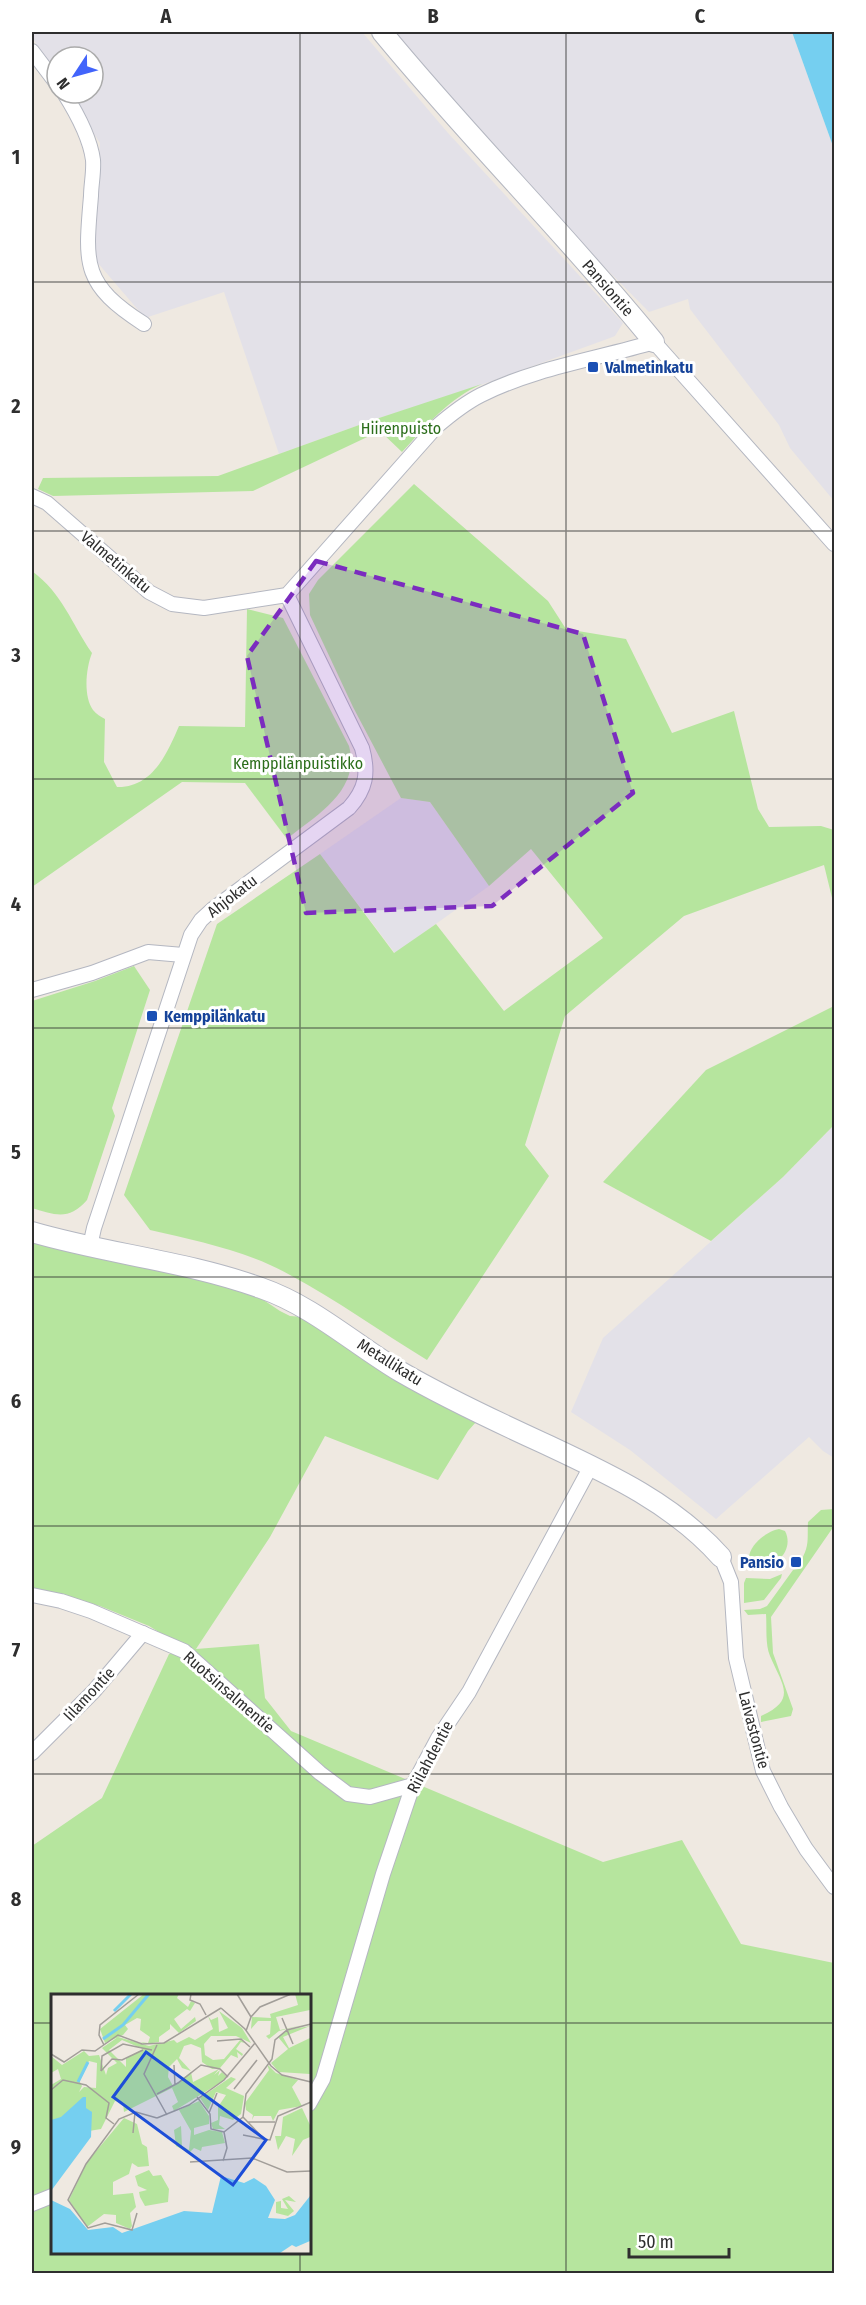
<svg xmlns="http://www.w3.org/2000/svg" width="866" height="2305" viewBox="0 0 866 2305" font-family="'Fira Sans Condensed',sans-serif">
<rect width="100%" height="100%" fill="#efe9e1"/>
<g fill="#e3e1e8">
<polygon points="32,32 362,32 448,133 623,323 615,336 610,338 456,394 373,420 279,454 224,292 145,318 91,255 100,143 67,93 93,93 93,57 57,57 57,77 32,37"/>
<polygon points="393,32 792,32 834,149 834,501 790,448 779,425 696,317 690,309 688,299 649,312 565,227 459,109"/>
<polygon points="401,798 430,802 489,886 395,953 320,854"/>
<polygon points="834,1125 834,1458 823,1451 809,1437 716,1519 630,1450 571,1412 603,1338 783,1177"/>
</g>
<g fill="#b6e59e" fill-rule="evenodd">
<path d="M482,384C448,399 427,425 402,452L380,431L253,491L53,496L38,489L43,478L218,476L373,420Z"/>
<path d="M414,484L548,601L566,629L626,639L672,733L734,711L758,809L769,827L821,826L834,830V906L824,865L684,916L565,1016L525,1145L549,1176L427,1360C381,1332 337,1300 290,1275C248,1251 197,1241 150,1230L124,1195L217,924L320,854L394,953L436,924L504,1011L603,938L531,849L489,886L430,802L401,798L353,707L310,615L309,594L318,580Z"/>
<path d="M32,571C63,594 71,623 92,653C86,668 83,696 93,710C96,714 101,717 105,719L104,762L117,787C152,788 167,754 179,726L245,727L247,609L283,618L349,746C361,791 316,815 287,839L245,783L182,782L32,887Z"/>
<path d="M134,966L150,990L112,1108L115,1116L87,1200C69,1221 55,1215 32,1208V1001L95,981Z"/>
<polygon points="834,1006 834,1125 783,1177 711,1241 603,1182 706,1070"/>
<path d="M32,1240L152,1266L256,1295L280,1311L290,1316L304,1317L476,1422L468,1431L438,1480L325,1436L270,1537L196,1649L259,1644L265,1698L291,1731L603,1862L682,1840L741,1944L834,1963V2273H32V1846L102,1798L169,1654L188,1650L149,1626L100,1606L32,1589ZM52,1996H309V2252H52Z"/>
<path d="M834,1509V1526L771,1617L773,1653L793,1709L791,1716L761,1722V1716C798,1699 782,1685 770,1656C765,1644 767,1627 766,1614L748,1615L744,1610L760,1609L767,1606L793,1570L799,1569L803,1562L801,1560C810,1546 807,1537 808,1522L821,1510Z"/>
<path d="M779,1529L785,1531C796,1552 770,1575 750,1563C744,1549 766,1531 779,1529Z"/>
<polygon points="782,1574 781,1578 764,1600 744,1603 744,1583 746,1578 770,1579"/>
</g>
<polygon fill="#75cff0" points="792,32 834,32 834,149"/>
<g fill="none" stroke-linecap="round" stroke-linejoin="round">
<defs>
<g id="street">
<polyline points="32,51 57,84"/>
<path d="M64,93C76,112 90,137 93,160C94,172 91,185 91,196C85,265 82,284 144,324"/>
<path d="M32,496L47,503L149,592L172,604L204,608L287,595L436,427C450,415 465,403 481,395C535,368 597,359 654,342L834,544"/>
<polyline points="32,990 92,973 148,952 183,955"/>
<path d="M90,1246L94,1228L191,935L201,920L213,909L349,808C366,789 369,773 362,748L287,595"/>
<polyline points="721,1557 731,1582 736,1658 763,1771 781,1807 806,1849 834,1887"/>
<polyline points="32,1595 61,1601 91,1611 184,1651 320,1773 348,1794 370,1797 413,1785"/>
<polyline points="32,1753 94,1691 143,1633"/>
<polyline points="309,2104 323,2079 383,1874 413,1785 438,1738 469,1692 591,1466"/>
<polyline points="32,2204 52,2196"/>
</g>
<g id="secondary">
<path d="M382,32C469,138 567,235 654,342"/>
<path d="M32,1232C107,1254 186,1261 261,1288C313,1306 354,1344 401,1372C446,1398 495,1421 543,1443C607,1473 673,1503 721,1557"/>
</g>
</defs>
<use href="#street" stroke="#b4b7c1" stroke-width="16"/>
<use href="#secondary" stroke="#b4b7c1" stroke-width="22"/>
<use href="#street" stroke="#fff" stroke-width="14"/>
<use href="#secondary" stroke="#fff" stroke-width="20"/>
</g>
<path fill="#7b2cbf" fill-opacity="0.2" stroke="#7b2cbf" stroke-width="4.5" stroke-dasharray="12 8" stroke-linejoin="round" d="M316,561L583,634L633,793L492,906L306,913L247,656Z"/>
<path fill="none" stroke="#2e2e2e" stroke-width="1.5" stroke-opacity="0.55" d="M300,32V1996M566,32V2274M32,282H834M32,531H834M32,779H834M32,1028H834M32,1277H834M32,1526H834M32,1774H834M32,2023H52M309,2023H834M300,2252V2274"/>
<g fill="#1a4fb4" stroke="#fff" stroke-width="2">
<rect x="587" y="361" width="12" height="12" rx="3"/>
<rect x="146" y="1010" width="12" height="12" rx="3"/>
<rect x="790" y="1556" width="12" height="12" rx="3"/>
</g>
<g text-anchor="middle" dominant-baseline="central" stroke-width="6" stroke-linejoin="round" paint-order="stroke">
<g font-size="16" fill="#2e2e2e" stroke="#fff">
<text transform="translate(608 288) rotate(49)">Pansiontie</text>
<text transform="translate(116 562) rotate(40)">Valmetinkatu</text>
<text transform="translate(232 896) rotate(-38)">Ahjokatu</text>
<text transform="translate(390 1362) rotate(32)">Metallikatu</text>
<text transform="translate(229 1692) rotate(41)">Ruotsinsalmentie</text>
<text transform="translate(89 1694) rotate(-47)">Iilamontie</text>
<text transform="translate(754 1730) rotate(75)">Laivastontie</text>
<text transform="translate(430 1757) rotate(-62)">Riilahdentie</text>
</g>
<g font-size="16" font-weight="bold" fill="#164399" stroke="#fff" text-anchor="start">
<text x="605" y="367">Valmetinkatu</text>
<text x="164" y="1016">Kemppilänkatu</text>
<text x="784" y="1562" text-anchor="end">Pansio</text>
</g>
<g font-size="16" fill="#2c6e1b" stroke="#fff">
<text x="401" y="428">Hiirenpuisto</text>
<text x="298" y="763">Kemppilänpuistikko</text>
</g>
</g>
<g transform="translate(51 1994)">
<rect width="260" height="260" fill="#efe9e1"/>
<path d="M93,0H128L126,4L137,13L140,7L144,9L139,17L136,15L123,25L130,35L144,23L145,27L128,39L119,30V35L108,43V48L95,50L89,48L97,49L99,43L89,36L90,25L86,24L74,31L77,35L72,41L54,49L49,35ZM244,0H259V16L225,23L229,36L252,31L228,37L218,45L215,42L219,40L220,27H207L200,35L201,23L220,24L219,20L247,11ZM168,17L191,34L200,49L185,42H160L153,50L154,61L162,66L173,65L190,45L194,49L190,48L185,55L192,60L191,62L186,58L187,64L180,61L169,74L161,75L151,68L150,54L140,50L133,52L128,64L140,77L131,74L126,65L118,73L117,83L122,92L140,78L142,88L168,75L163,81L169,76L167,82L171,78L176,83L172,87L123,117L121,112L127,108L121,94L73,118L72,109L64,107L50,135L38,137V116L19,137L0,138V91L10,85L7,75L0,79V62L11,71L33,57L38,62L48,61L55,81L57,74L66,69L51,54L67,43L98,52L123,46L126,49L138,43L144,46L162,35L157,22L160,26L167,23L168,38L177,34ZM71,46L92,55L75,64V73L58,56ZM38,67L46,69L45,94L33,93L28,98L31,92L28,86ZM259,32L232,43L238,54L259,44V80L228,78L220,69L237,55L227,43L237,36ZM216,70L225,79L247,86L241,93L251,112L228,116L222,127L220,122H203L201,126L202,121L195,116L194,109L218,76ZM180,83L185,85L175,94L193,102L190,120L182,126L169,122L168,131L174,135H162L160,129L167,126V113L175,101L165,98L157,116L149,104ZM148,107L158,122V130L143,134V141L158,136L171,138L174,149L151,153L150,157L143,154L138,159L125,152L123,136L130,132L131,152L138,156L140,137L128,116ZM251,114L259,131V143L252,146L241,162L244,145L235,142L227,156L224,142H230L232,123ZM73,124L86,130L91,150L96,153L98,172L87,173L81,169L78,180L62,188V201L82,199L85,213L79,219L81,232L79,235L65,229V221L53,220L36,233L18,206L36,168ZM98,176L102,182L110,181L118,195L117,208L94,212L89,203L88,198L96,196L87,192L84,182ZM238,202L245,208L234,206L243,217L237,222L225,219V208L230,207V214L237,215L231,205Z" fill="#b6e59e" fill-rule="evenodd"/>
<path d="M32,103H35V114L41,118L40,143L0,197V126L10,123ZM170,182L193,189L203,184L215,192L224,206L217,224L234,225L244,221L259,202V247L245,253L241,251L229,259L233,260L0,259V206L19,215L37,236L62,233L71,239L133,217L161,219Z" fill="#75cff0"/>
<path fill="none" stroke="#75cff0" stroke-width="3" d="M63,17L80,0M52,45L72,31L98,0M27,88L37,68"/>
<path fill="none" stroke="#a29e99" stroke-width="1.5" d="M140,0L139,6L149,10L155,21M186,0L200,23M170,14L194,35L220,72M231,24L242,50M195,37L200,23L209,13L240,0M166,47L190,45L199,53M53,51L48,41L49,31L88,0M106,51L93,80L116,121M0,60L13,68L31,56L44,57L67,41L91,50L113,49L170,14M123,71L124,91M220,72L231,81L260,88M50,77L51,62L72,50L101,56M50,77L61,65L71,66L92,56M183,95L206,66M0,96L12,86L35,91L58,109L55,124L63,130M106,100L127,89L150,71L169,75L177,83M146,103L159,120L160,135L173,138M158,119L166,99M192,123L213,145L219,146L227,122L260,108M106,124L138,111L173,86L204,49M197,128H224M82,139L84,118M192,141L212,145M172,167L176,154L173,138L192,123L195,100L221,65L224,46L236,36L260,30M139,168L201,164L236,178L260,177M86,219L81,236L54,229L37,234L17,206L35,170L68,125L85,118L106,124"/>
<path fill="#1d4ed8" fill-opacity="0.15" stroke="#1d4ed8" stroke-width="3" d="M95,58L215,146L182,191L62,103Z"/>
<rect width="260" height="260" fill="none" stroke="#2e2e2e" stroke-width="3"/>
</g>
<rect width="866" height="2305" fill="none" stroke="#ffffff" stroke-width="66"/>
<g transform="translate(75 75) rotate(234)"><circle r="28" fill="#ffffff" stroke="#ababab" stroke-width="1.5"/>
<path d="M0-4.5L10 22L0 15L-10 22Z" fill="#4264fb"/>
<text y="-9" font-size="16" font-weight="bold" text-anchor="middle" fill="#2e2e2e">N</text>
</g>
<path d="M629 2248v9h100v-9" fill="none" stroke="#2e2e2e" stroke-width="3"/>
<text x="638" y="2248" font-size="18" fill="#2e2e2e" stroke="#ffffff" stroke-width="4.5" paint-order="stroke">50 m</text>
<rect x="33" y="33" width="800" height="2239" fill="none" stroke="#2e2e2e" stroke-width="2"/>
<g font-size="20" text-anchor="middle" font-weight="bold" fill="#2e2e2e">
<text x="166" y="23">A</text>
<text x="433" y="23">B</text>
<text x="700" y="23">C</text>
<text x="16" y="164">1</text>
<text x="16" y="413">2</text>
<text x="16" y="662">3</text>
<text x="16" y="911">4</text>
<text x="16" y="1159">5</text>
<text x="16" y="1408">6</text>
<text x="16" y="1657">7</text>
<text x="16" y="1906">8</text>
<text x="16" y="2154">9</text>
</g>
</svg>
